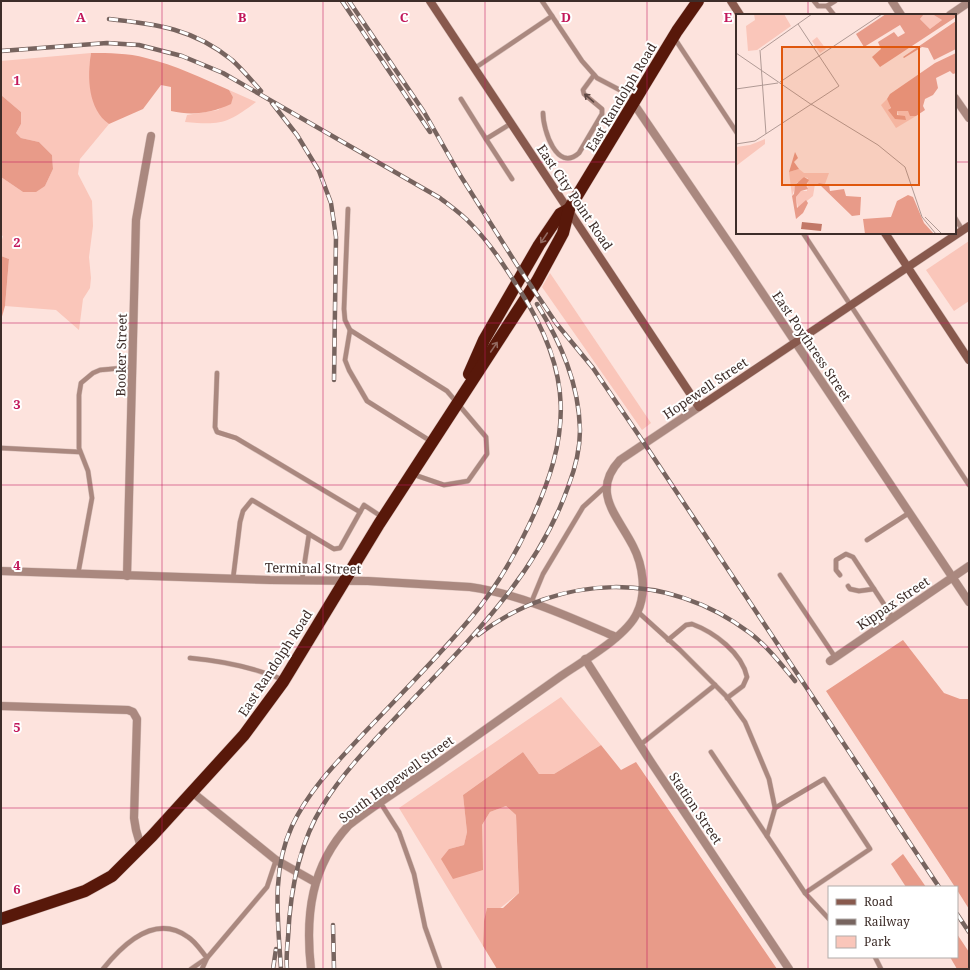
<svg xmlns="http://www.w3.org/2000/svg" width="970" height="970" viewBox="0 0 970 970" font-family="'Noto Serif',serif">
<rect width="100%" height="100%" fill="#fde3dd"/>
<g fill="#fac6ba">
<path d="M91,53C87,73 91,111 109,124L80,159L78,174L92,201L93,226L89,257L91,278L90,288L83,299L79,330L56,310L5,306L9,259L1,256V243L3,236L1,235V177L23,192L45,186L53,169L52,155L39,142L21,138L16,133L21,124V112L1,95V61Z"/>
<path d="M229,90L256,102C227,124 221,125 185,122L187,115L218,110L233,97Z"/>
<polygon points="969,241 969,301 954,311 926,270"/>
<polygon points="550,273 651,423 642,430 542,287"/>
<polygon points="561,697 601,745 554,774 539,774 523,752 463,795 467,832 464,845 449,849 482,870 482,825 490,812 506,806 516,815 519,893 484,921 483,946 399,808"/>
</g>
<g fill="#e89b89">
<path d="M91,53C109,53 128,53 146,58C175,65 202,78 229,90L233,97L231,104C211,113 193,116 171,111V87L161,85L143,109L109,124C88,109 87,77 91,53Z"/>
<polygon points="1,95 21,112 21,124 16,133 21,138 39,142 52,155 53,169 45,186 36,192 23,192 1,177"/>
<polygon points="1,256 9,259 5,306 1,320"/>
<polygon points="903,640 944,693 960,699 969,699 969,909 957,890 957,887 955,887 826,691"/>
<polygon points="601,745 621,770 636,762 777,969 497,969 483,946 484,921 487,908 503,908 519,893 516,815 506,806 490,812 482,825 483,870 453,879 441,859 449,849 464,845 467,832 463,795 523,752 539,774 554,774"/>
<polygon points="903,854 926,887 906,887 891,864"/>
<polygon points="957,934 969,952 969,969 957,969 950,957 957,957"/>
</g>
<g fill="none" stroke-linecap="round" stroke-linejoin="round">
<defs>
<g id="lane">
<polyline points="542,1 582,61 597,78 635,98"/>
<polyline points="814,1 818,6 827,6"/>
<polyline points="834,15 827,6 835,1"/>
<polyline points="675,39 737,133"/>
<polyline points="475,68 552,16"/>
<polyline points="461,99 486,139 512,123"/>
<path d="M543,113C543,130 557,173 579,153L602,114V109L584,94L583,90L594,75"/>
<polyline points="486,139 512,179"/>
<polyline points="348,209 344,309 345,320 350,330"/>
<polyline points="955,218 963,231"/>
<polyline points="803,233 969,485"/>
<polyline points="217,373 215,427 217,432 236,438 360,512"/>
<polyline points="1,448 80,452"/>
<polyline points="412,474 444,485 468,481 487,454 486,437 447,391 350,330 345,360 349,370 367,401 432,442"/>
<polyline points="867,540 909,513"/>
<polyline points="78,574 92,498 88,471 79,448 79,395 81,383 93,373 100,370 133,367"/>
<polyline points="780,575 835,657"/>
<polyline points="840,575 836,570 836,560 846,554 853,557 893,618"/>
<polyline points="233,579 240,522 243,511 252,500 334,549 340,548 364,505 382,517"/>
<polyline points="302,580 309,534"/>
<polyline points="848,586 850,589 859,591 874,589"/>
<polyline points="531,603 543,574 583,507 606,486"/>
<polyline points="638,612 680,650 726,696 745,722 769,779 775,808 767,836 805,893 829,919"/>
<path d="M668,640L686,625L692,624C714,632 742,653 747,677L743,686L727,698"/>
<path d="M190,658C223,661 253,667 284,680"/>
<polyline points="640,745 715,685"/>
<polyline points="711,752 767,836"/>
<polyline points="380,802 399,832 414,874 425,927 440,969"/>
<polyline points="775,808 824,779 870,849 805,893"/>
<polyline points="875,957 881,969"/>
<path d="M103,969C123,944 155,913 188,937C196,942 201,951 207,958L191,969"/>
<polyline points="202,969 207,958 267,887 276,860"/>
</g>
<g id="street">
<polyline points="892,1 901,15"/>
<polyline points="950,15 969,2"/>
<polyline points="955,98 969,118"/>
<polyline points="634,104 735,252 969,602"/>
<path d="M1,571L270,580L368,581L470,587C520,594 570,617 616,637"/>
<polyline points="127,576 136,220 151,136"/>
<polyline points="585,659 649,759 789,969"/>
<polyline points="830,661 969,566"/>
<polyline points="1,706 128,710 133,712 137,719 134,818 136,830 141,847"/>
<polyline points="192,792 276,860 315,882"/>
<path d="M311,969C305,915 311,866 349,825C378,802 410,783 441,761C481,733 521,704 561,676C583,661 627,636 637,613C647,593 643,565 633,546C618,516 590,492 620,460L699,407"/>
</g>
<g id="secondary">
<polyline points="430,1 699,407 969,226"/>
<polyline points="731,1 740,15"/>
<polyline points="885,233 969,360"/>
</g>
<g id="highway">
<polyline points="469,374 484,340 539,245 560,214 569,209"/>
<polyline points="1,919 85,891 112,876 152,836 244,735 283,682 379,524 537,281 563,233 569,209 677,31 698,1"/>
</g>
</defs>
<use href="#lane" stroke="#d7bfb9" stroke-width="5.5"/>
<use href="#street" stroke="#d7bfb9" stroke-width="9"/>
<use href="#secondary" stroke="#d7bfb9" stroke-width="9"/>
<use href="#highway" stroke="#d7bfb9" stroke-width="13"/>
<use href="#lane" stroke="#aa887f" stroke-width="4.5"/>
<use href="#street" stroke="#aa887f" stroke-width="8"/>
<use href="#secondary" stroke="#88594d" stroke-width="8"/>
<use href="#highway" stroke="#58180a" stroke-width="12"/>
<defs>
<g id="rail">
<polyline points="342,1 430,132"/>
<polyline points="349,1 424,112 460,175 517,265 556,323 593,368 644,443 939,887"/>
<path d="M109,19C157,24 194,29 232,60C242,69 252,81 261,91"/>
<path d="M1,51L107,43L139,45L182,56L223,73L440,198C450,206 462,214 471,224C490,243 505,267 519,289C574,374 572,435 529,525C513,559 494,591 469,620C436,659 399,696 364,733C337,762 309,790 292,826C271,871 278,921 281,969"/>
<polyline points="272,103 297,135 319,171 331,203 336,237 334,380"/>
<path d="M478,635C559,573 667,570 750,633C767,646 781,664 795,681"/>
<polyline points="957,914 969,932"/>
<polyline points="333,925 334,969"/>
<polyline points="273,969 276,949"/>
<path d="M287,969C286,959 287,948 288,938C290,892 298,845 323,805C344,771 372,743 399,714C464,645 536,578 568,487C575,469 580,449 580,430C579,384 561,343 537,304"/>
</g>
</defs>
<use href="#rail" stroke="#77645f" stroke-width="4.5"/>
<use href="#rail" stroke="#fff" stroke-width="3" stroke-dasharray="9" stroke-linecap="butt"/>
</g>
<defs><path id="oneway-shaft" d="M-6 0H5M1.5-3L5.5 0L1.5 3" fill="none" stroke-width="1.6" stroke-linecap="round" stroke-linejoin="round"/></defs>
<use stroke="#5e4843" href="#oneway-shaft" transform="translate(589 98) rotate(-139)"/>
<g stroke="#926960">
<use href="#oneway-shaft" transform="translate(544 238) rotate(124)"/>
<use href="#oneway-shaft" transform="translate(494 347) rotate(-56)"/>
</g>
<path fill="none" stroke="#c2185b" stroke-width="1" stroke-opacity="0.55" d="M162,1V969M323,1V969M485,1V969M647,1V969M808,1V15M1,162H737M955,162H969M808,233V969M1,323H969M1,485H969M1,647H969M1,808H969"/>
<g text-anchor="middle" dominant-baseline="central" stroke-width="4" stroke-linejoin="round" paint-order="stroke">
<g font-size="13" fill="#3d2d29" stroke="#fff">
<text transform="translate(621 97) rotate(-59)">East Randolph Road</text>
<text transform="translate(575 197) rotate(56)">East City Point Road</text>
<text transform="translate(812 346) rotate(56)">East Poythress Street</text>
<text transform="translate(121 355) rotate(-89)">Booker Street</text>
<text transform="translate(705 388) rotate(-34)">Hopewell Street</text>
<text transform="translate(313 568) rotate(1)">Terminal Street</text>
<text transform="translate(893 603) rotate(-34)">Kippax Street</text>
<text transform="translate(275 663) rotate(-57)">East Randolph Road</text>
<text transform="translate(396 779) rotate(-36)">South Hopewell Street</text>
<text transform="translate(696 808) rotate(56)">Station Street</text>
</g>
</g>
<g transform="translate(736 14)">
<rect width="220" height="220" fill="#fde3dd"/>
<path d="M18,0H48L55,12L21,36L12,37L10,12L19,6ZM188,0H196L206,6L194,15L184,5ZM81,23L90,35L84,39L76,27ZM151,85L155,92L153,96L164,104L169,102H163L161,97H172L180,102L160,114L145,91ZM29,125V130L0,152V133L14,131ZM63,155L68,159H93L89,170H79L77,182L62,194L60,183L65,177H71L72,164L68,163L65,168H61L56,182L53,158Z" fill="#fac6ba"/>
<path d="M150,0H188L184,5L194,15L206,6L196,0H220V3L144,53L136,43L145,35L142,28L158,18L162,23L169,19L164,11L128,33L120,20ZM220,7V35L198,46L192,34L186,33L168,44L167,43ZM220,39V59L217,60L214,57L200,64L202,74L197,81L189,85L187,92L189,96L180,102H174L172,97H161V101L169,102L170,106L159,105L152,96L155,94L151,85L154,80L199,49ZM59,138L62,144L58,148L63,155L53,158ZM68,163L73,166L70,171L72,175L65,177L60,183L61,194L70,186L72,189L67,199L60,205L56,182L58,180L59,171ZM82,169L93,171L94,177L108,175L110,182L125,183L124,201L116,202ZM172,181L177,183L188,209L198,220H129L127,205L155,203L161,187Z" fill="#e89b89"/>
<path d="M66,208L86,210L85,217L65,215Z" fill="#c27867"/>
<path fill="none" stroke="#b09a95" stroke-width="1" d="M24,36L30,120M25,36L76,0M0,39L76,91M44,68L146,0M0,75L42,69M75,90L142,131L169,153L186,203L200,220M0,130L19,127L103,72L62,10M189,203L206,220"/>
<path fill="#df570d" fill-opacity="0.15" stroke="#df570d" stroke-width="2" d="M46,33H183V171H46Z"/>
<rect width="220" height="220" fill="none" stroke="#3d2d29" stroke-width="2"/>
</g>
<g font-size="13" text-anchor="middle" font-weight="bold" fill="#c2185b" stroke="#fff" stroke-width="4" stroke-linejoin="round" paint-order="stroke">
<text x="81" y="22">A</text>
<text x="242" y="22">B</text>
<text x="404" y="22">C</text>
<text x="566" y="22">D</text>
<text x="728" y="22">E</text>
<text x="17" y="85">1</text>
<text x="17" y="247">2</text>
<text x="17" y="409">3</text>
<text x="17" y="570">4</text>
<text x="17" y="732">5</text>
<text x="17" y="894">6</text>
</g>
<rect width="970" height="970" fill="none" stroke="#3d2d29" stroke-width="4"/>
<rect x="828" y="886" width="130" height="72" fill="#ffffff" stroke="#b1aba9"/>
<rect x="836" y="899" width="20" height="6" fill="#88594d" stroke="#b1aba9"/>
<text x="864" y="906" font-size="12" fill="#3d2d29">Road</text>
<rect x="836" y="919" width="20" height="6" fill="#77645f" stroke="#b1aba9"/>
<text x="864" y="926" font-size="12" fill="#3d2d29">Railway</text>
<rect x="836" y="936" width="20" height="12" fill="#fac6ba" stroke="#b1aba9"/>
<text x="864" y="946" font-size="12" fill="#3d2d29">Park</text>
</svg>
